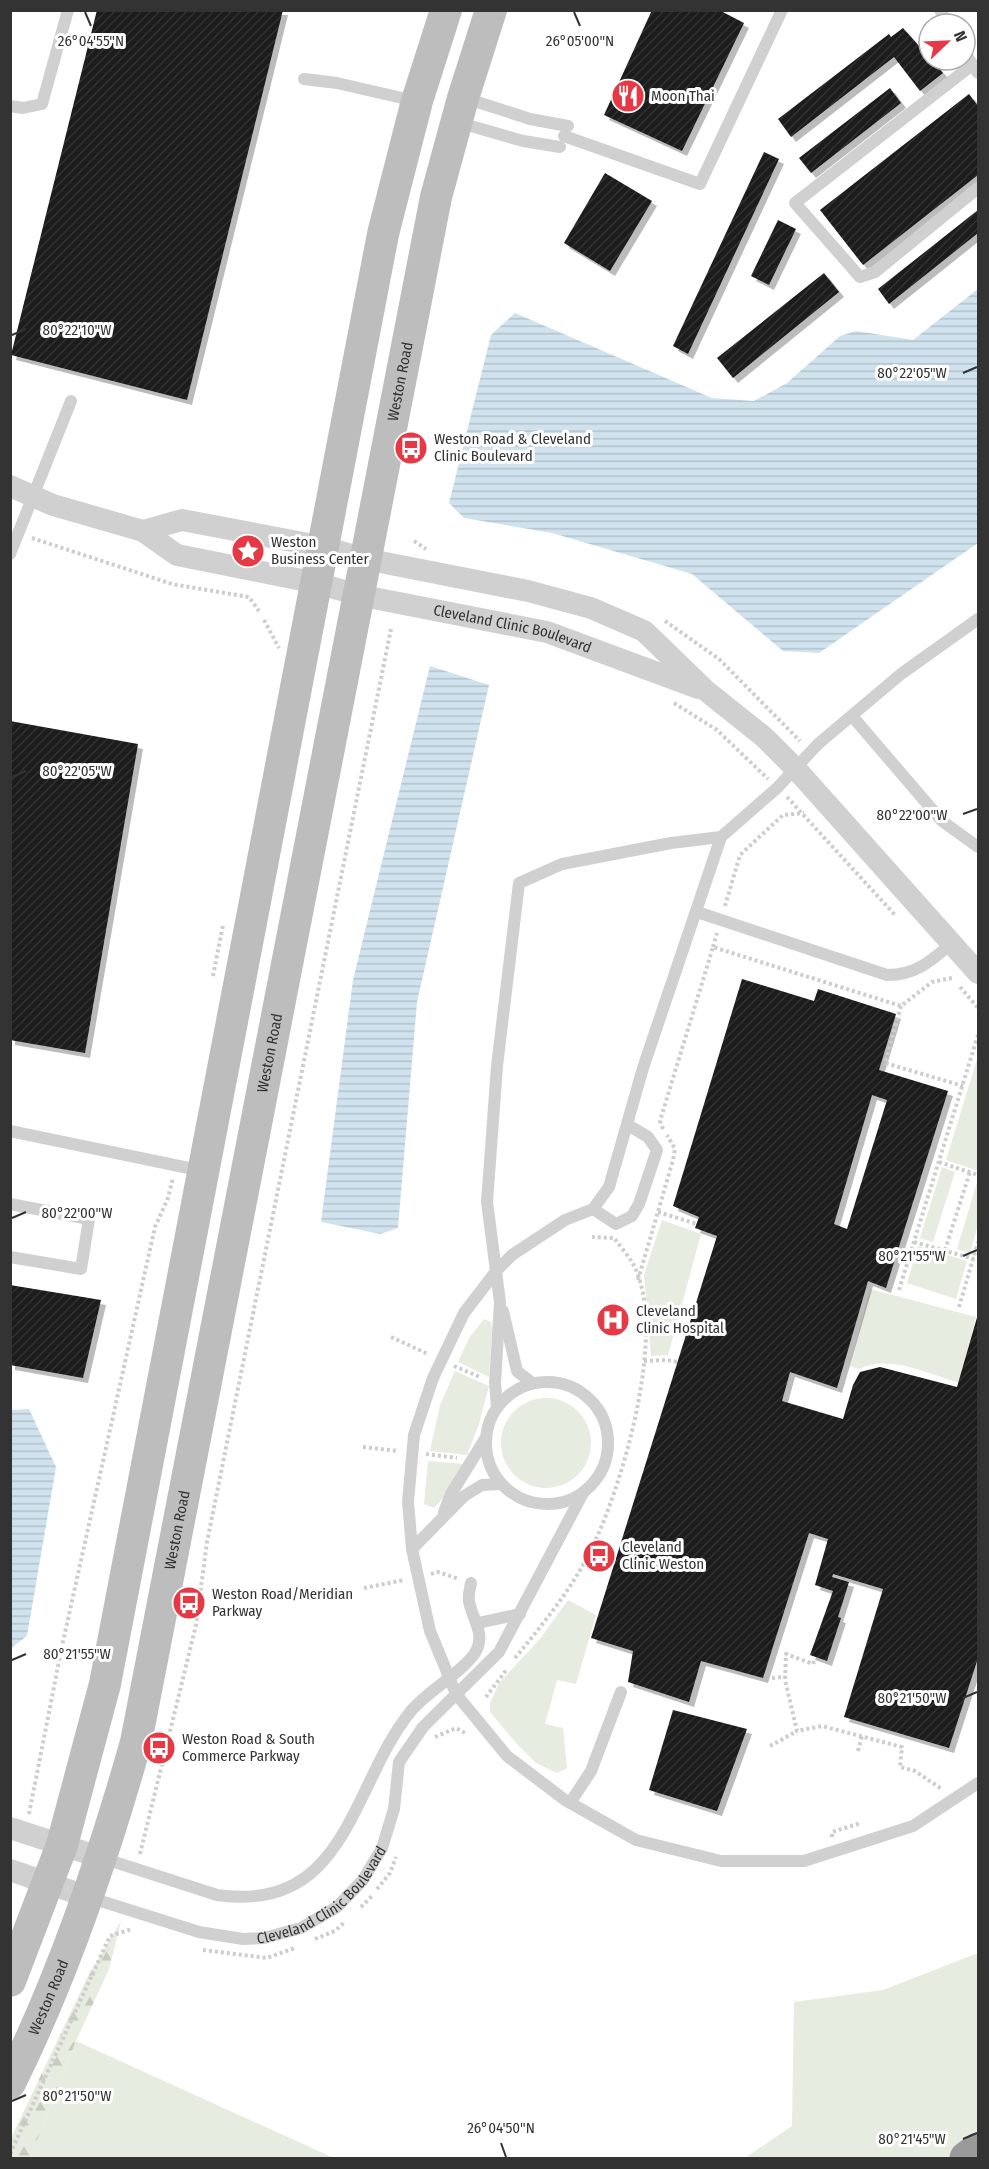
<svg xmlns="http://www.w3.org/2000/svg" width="989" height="2169" viewBox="0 0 989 2169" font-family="'Fira Sans Condensed',sans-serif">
<defs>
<pattern id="forest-firs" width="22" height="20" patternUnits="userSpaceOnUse" patternTransform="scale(1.5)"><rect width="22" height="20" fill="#e6ecdf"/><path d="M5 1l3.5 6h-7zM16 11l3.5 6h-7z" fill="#c6cbc0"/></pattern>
<pattern id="water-rules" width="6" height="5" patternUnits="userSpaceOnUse" patternTransform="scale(1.5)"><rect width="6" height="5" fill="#cfe2ee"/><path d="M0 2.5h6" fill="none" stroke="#b2c2cd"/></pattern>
<pattern id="building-hatch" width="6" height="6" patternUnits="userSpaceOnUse" patternTransform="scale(1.5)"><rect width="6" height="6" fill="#1a1a1a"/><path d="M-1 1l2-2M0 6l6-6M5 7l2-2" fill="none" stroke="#333"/></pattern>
<filter id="shadow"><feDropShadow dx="5" dy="5" stdDeviation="0" flood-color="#0004"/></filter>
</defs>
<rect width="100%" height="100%" fill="#fff"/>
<g fill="#e6ecdf">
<polygon points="978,1056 978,1171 946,1160"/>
<polygon points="942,1167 955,1172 933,1242 920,1238"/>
<polygon points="978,1179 978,1225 970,1253 957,1249"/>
<polygon points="662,1220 701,1234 668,1355 651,1356 644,1275"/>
<polygon points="918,1246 967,1261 956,1299 907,1283"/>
<path d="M870,1289L976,1317L959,1383C929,1374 889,1354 859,1369L850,1366Z"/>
<polygon points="484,1319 491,1322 492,1329 489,1377 458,1362 469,1338"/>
<polygon points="455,1371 489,1386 479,1424 467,1455 430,1451 440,1405"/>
<circle cx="546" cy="1443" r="45"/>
<polygon points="428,1461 465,1464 446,1495 434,1508 424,1504"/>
<polygon points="568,1600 596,1615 576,1684 557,1680 545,1724 563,1728 567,1768 557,1773 536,1763 517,1744 490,1712 490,1703 499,1683 540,1639"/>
<polygon points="978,1953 978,2134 947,2158 745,2158 792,2126 794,2002 883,1990"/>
<polygon points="76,2041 334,2158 30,2158"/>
</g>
<polygon fill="url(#forest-firs)" points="121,1921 109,1969 76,2041 30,2158 11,2158 11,2138 87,1978"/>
<g fill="url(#water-rules)">
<polygon points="978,289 978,543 819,653 783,651 692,574 552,533 464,518 449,503 491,335 515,313 712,398 754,401 787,383 840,336 856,331 913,340"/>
<polygon points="430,666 489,685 417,1002 398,1228 380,1234 321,1222 353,980"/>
<polygon points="29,1409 56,1467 27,1636 11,1648 11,1410"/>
</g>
<g fill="url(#building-hatch)" fill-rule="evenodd" filter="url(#shadow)">
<polygon points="97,10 283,10 187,400 11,355"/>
<polygon points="652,10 719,10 744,23 682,151 604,115"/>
<polygon points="903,28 943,73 920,91 894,57 791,137 778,119 889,34 891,37"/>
<polygon points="890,88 901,103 811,173 799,158"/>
<polygon points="969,94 978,106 978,175 863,265 820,210"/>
<polygon points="764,152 779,159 688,354 673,346"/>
<polygon points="605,173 652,201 610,271 564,243"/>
<polygon points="978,210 978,233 889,304 878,289"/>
<polygon points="778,220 796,229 769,285 751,276"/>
<polygon points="824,273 839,292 733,378 717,358"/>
<polygon points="10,721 138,744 85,1053 10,1040"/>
<path d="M742,979L814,1001L818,989L896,1014L879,1070L948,1091L886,1288L868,1281L837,1388L790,1372L782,1401L843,1419L853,1385L860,1372L880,1367L957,1387L978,1314V1658L949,1748L844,1717L883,1589L833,1574L832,1577L849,1582L838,1617L841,1618L827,1661L810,1655L833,1591L815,1585L828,1539L809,1533L763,1678L701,1661L689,1702L628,1682L633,1651L591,1638L717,1236L695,1228L699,1217L673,1206ZM872,1095L887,1100L847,1229L834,1224Z"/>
<polygon points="10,1285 101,1300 83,1378 10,1365"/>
<polygon points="673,1710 747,1729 717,1811 649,1790"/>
</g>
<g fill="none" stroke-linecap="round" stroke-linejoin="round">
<g stroke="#cdcdcd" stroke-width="4" stroke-dasharray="3 3" stroke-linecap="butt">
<polyline points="32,538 172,584 249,597 259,611"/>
<polyline points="414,541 426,549"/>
<polyline points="264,620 279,648"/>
<polyline points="665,621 719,659 800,741"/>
<polyline points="674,703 717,730 768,779"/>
<polyline points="787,797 895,915"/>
<polyline points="725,906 740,855 783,815 804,813"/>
<polyline points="713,947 717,933"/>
<polyline points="213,976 223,925"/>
<polyline points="960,987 978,1008"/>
<polyline points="901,1006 885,1063 963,1086"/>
<polyline points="663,1129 660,1121 713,947 901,1006 932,982 952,978"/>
<polyline points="939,1162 978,1175"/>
<polyline points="658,1212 697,1224"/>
<polyline points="914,1242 974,1259"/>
<polyline points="945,1250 970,1172"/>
<polyline points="638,1280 673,1160 675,1149 667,1135"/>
<polyline points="899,1290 978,1035"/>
<polyline points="959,1307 978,1242"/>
<polyline points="391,1337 428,1354"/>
<polyline points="644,1361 666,1360 678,1362"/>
<polyline points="454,1366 480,1377"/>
<polyline points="363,1447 398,1451"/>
<polyline points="426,1454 457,1458"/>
<polyline points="431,1574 438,1572 459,1579"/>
<polyline points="364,1588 404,1580"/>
<path d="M515,1658C543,1624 571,1590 591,1550C622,1487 669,1330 633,1264C628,1255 620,1246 614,1238L592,1237"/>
<polyline points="814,1661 813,1664 786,1654 785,1680 797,1731 822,1726 902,1747 900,1767 915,1771 943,1790"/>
<polyline points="772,1678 785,1677"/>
<polyline points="486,1697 507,1669"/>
<polyline points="435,1737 456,1728 467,1734"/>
<polyline points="770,1746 797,1731"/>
<polyline points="858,1751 862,1736"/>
<polyline points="29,1814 62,1646 155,1227 168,1198 173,1178"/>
<polyline points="832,1837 832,1832 861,1823"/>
<polyline points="140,1854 196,1625 207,1542 391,629"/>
<polyline points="377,1889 390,1873 396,1857"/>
<polyline points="361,1907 373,1895"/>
<polyline points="315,1939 335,1931 345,1922"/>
<polyline points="203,1950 267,1958 295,1948"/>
<polyline points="10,2154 110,1936 132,1929"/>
</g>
<g stroke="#d0d0d0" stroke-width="12">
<polyline points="940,10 948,24"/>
<polyline points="965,53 978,73"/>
<polyline points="972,65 795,203 860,277 875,272 978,188"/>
<polyline points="304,79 337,83 415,101"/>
<polyline points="465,98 530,119 568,126"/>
<polyline points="10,106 23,108 42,104 68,10"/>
<polyline points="457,122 523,141 560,147"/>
<polyline points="564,136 700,184 782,10"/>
<polyline points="10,554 71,401"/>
<polyline points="978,619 901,674 818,744 777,788 721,837 643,1068 609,1187 593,1209 565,1220 512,1255 497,1270 464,1313 433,1378 414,1435 408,1502 412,1549 430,1631 456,1694 507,1756 565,1800 636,1840 721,1861 804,1861 913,1826 978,1783"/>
<polyline points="852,716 942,821 978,847"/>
<path d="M697,912L887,975C916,975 931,961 952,943"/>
<polyline points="10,1131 203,1171"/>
<polyline points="10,1204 89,1219 81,1269 10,1257"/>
<polyline points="593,1209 616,1224 632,1216 639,1204 657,1150 648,1137 628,1125"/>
<polyline points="503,1311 517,1371 532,1383"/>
<circle cx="547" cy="1443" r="61"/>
<polyline points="497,1407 495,1383 500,1302 487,1202 497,1066 519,883 562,864 671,843 721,837"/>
<polyline points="444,1512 451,1494 485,1439"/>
<polyline points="412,1549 464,1496 482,1485 501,1484"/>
<polyline points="478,1623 520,1614"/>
<polyline points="570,1803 591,1771 621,1692"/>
<path d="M102,1858L217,1895C348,1914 351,1784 411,1711C426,1692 469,1668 477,1649C485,1633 471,1616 469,1601C468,1596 470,1588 471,1583"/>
<path id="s1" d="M88,1897L199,1932L243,1939L264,1938L301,1928L337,1907L363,1880L382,1848L394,1809L399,1762L423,1727L499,1652L583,1493"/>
</g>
<g stroke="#d0d0d0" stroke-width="22">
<path id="s2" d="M10,486L53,505L143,531L177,555L317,583L358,595L547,632L698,688"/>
<polyline points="143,531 182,520 324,547 365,559 528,591 591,608 644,631 705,690 764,737 795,768 978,973"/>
<polyline points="10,1828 102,1858"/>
<polyline points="10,1870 88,1897"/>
</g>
<g stroke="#bdbdbd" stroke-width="32">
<polyline points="10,1981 62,1845 105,1684 383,234 417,101 446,10"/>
<path id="s3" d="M10,2083C64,1974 103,1859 136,1742L436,197L463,98L491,10"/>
</g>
<polyline stroke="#9a9a9a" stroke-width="33" points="966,2158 978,2149"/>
</g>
<path fill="none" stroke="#333" stroke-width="2" d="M85,12L91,26M574,12L580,26M12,335L26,329M963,373L977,367M12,777L26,771M963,814L977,809M12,1218L26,1212M963,1256L977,1250M12,1660L26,1654M963,1698L977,1692M12,2101L26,2095M963,2139L977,2133M501,2143L506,2157"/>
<defs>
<symbol id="restaurant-disc" viewBox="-11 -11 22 22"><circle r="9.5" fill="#e63946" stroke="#fff"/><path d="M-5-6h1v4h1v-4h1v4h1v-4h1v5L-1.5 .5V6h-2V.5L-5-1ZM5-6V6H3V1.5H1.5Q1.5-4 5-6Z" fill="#fff"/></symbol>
<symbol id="bus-disc" viewBox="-11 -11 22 22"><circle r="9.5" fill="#e63946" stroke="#fff"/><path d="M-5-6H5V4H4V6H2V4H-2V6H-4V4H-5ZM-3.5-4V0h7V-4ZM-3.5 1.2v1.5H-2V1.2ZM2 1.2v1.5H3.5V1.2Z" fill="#fff"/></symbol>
<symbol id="sight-disc" viewBox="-11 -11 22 22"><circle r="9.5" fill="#e63946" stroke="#fff"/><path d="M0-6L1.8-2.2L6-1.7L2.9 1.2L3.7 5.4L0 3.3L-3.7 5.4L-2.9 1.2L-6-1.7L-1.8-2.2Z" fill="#fff"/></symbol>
<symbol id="hospital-disc" viewBox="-11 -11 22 22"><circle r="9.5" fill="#e63946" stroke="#fff"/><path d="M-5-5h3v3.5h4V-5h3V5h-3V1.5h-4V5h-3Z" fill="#fff"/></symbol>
</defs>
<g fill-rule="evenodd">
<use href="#restaurant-disc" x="609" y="77" width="38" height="38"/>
<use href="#bus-disc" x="392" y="429" width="38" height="38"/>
<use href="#sight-disc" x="229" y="532" width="38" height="38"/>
<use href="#hospital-disc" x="594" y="1301" width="38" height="38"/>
<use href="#bus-disc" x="580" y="1537" width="38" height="38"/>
<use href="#bus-disc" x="170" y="1584" width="38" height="38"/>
<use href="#bus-disc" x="140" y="1729" width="38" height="38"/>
</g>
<g text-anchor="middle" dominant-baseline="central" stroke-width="6" stroke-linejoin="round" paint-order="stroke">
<g font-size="15" fill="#333" stroke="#fff" text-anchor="start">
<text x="651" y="96">Moon Thai</text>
<text x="434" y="439">Weston Road &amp; Cleveland<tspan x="434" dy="17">Clinic Boulevard</tspan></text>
<text x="271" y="542">Weston<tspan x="271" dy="17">Business Center</tspan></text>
<text x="636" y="1311">Cleveland<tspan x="636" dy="17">Clinic Hospital</tspan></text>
<text x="622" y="1547">Cleveland<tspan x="622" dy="17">Clinic Weston</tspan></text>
<text x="212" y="1594">Weston Road/Meridian<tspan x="212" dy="17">Parkway</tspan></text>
<text x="182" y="1739">Weston Road &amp; South<tspan x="182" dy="17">Commerce Parkway</tspan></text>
</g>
<g font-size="15" fill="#333" stroke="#fff">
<text stroke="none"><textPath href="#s3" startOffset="1750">Weston Road</textPath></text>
<text stroke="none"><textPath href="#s2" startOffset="526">Cleveland Clinic Boulevard</textPath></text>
<text stroke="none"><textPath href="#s3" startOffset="1066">Weston Road</textPath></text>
<text stroke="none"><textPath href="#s3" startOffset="580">Weston Road</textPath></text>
<text stroke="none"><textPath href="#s1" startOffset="256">Cleveland Clinic Boulevard</textPath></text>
<text stroke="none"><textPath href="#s3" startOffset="94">Weston Road</textPath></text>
</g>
</g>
<g font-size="15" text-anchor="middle" fill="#333" stroke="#fff" stroke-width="6" stroke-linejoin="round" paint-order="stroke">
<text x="91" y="46">26°04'55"N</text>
<text x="580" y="46">26°05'00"N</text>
<text x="77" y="335">80°22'10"W</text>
<text x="912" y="378">80°22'05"W</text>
<text x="77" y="776">80°22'05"W</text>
<text x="912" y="820">80°22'00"W</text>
<text x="77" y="1218">80°22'00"W</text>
<text x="912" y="1261">80°21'55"W</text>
<text x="77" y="1659">80°21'55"W</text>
<text x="912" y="1703">80°21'50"W</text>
<text x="77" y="2101">80°21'50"W</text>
<text x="501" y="2133">26°04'50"N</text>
<text x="912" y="2144">80°21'45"W</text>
</g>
<rect width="989" height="2169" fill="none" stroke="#333333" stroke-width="24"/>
<g transform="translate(947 42) rotate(67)"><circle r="28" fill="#ffffff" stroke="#adadad" stroke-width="1.5"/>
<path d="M0-4.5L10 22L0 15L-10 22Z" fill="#e63946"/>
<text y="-9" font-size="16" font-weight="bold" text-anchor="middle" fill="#333333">N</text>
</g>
</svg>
